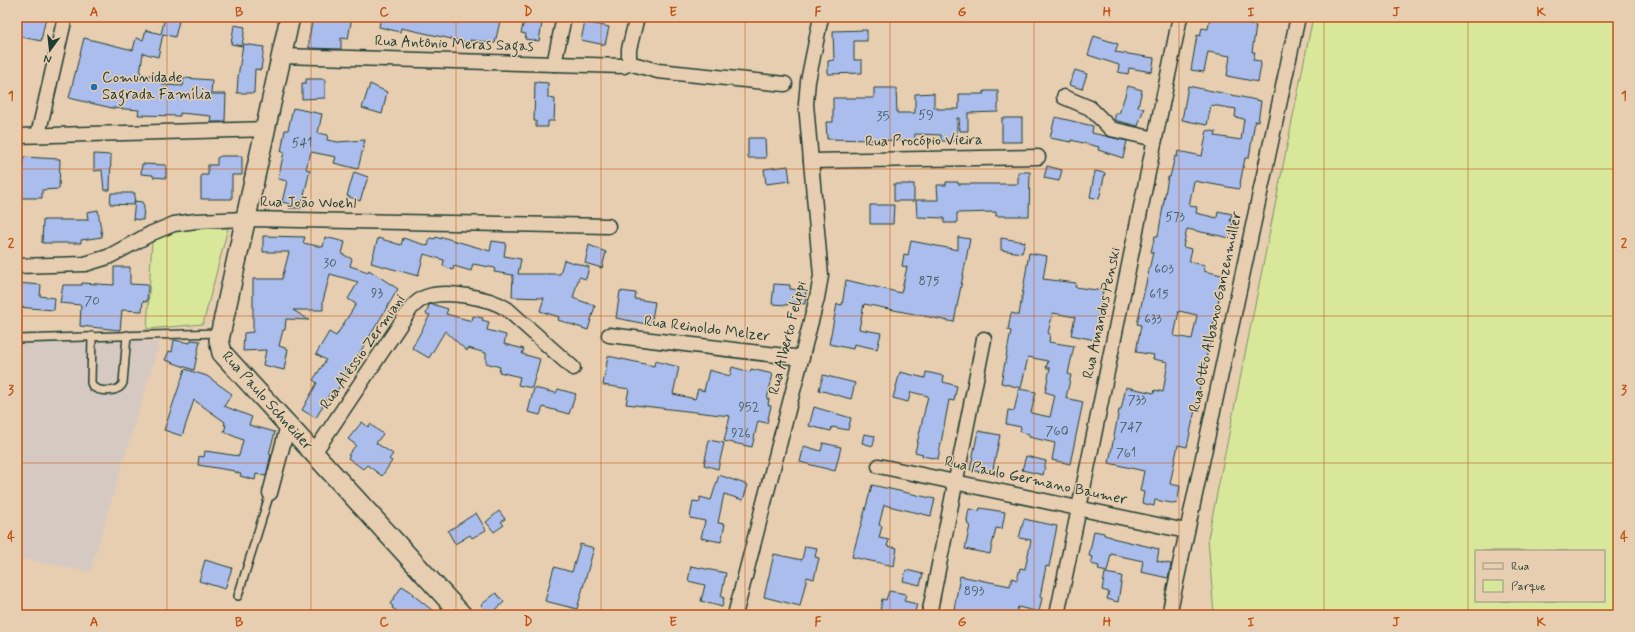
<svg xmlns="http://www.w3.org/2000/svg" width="1635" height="632" viewBox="0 0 1635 632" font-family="Mynerve,sans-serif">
<rect width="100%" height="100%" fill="#e8ceb0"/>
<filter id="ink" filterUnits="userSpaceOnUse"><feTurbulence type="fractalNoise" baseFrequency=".025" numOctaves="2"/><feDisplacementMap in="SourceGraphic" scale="8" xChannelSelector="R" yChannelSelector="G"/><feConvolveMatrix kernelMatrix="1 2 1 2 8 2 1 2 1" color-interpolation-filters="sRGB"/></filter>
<g filter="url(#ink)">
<polygon fill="#d6c9c2" points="144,330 144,343 160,341 90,572 17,558 17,334"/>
<g fill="#d8e79a" stroke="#7c9267" fill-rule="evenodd">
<path d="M1313,17H1618V615H1214L1208,538ZM1476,551H1604V601H1476Z"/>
<polygon points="195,225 228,228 203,324 147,329 152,240 173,228"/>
</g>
<g fill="#abbdec" stroke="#1f3d34" fill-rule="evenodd">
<polygon points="17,17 46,17 41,41 17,36"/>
<polygon points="165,17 180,17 175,37 163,34 158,57 143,53 140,74 163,77 163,85 183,86 184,78 212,80 211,94 226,94 225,122 210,122 211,116 180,113 180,116 138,115 139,110 112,108 69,98 84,38 133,50 136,38 143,40 146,30 161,34"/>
<polygon points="313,17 352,17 348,39 341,38 341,49 309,48 309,38"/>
<polygon points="381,17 501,17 495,43 470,40 470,43 401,28 400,32 379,27"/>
<polygon points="525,17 543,17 539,41 525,39 526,34 521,33"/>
<polygon points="1210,17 1252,17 1250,25 1256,26 1252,52 1255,52 1253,60 1260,61 1261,65 1258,82 1227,76 1230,56 1208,52 1204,72 1191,70 1197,35 1200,36 1202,28 1208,29"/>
<polygon points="585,22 609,27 605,45 581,40"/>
<polygon points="234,25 245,27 242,46 231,44"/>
<polygon points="867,30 867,41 854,41 854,60 862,60 862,73 828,74 828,61 834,60 833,31"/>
<polygon points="1094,36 1118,44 1115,52 1154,58 1152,72 1129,68 1128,74 1118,72 1119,65 1088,55"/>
<polygon points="243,44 264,47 261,70 255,69 254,93 237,93 238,77"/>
<polygon points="1075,70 1087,74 1082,89 1069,85"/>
<polygon points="306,79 325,79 325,98 302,99 302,83 306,83"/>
<polygon points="535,82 548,83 548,98 555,99 554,121 548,121 548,127 536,127 536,121 534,121"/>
<polygon points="370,84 387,92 382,114 362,108"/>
<polygon points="1128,86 1142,90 1138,107 1144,108 1138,126 1114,120 1116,113 1119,114"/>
<path d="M1188,86L1261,101L1258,122L1255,121L1249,158H1245L1239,189L1194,181L1189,206L1197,207L1196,213L1217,218L1218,211L1232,214L1230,221H1233L1230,238L1187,229L1183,247L1192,249L1189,262L1205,265L1204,271L1222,275L1218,294H1220L1187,447L1178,445L1170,484L1180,486L1177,504L1155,500L1154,506L1142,503L1144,492L1140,491L1144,471L1109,463L1119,410H1121L1126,387L1154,393L1155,390L1163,392L1168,362L1153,359L1154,355L1136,352L1141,325L1137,324L1153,252H1151L1155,236H1158L1168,177H1170L1175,156L1177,157L1178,151L1202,156L1207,130L1216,132L1215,136L1241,140L1244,119L1235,117L1236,109L1211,105L1207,125L1182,120ZM1179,311L1197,315L1192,339L1174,336Z"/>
<polygon points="874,88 896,88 897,113 915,113 915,94 934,93 934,107 937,107 937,109 959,109 959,94 984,94 984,91 998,91 998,112 968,113 968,131 960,131 959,118 957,118 957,141 941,141 941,135 915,134 915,141 827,139 826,122 833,122 833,98 874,98"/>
<polygon points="293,108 322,114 318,133 328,135 327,140 338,142 365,140 358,169 334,163 336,157 311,152 306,169 310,170 301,208 289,208 290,204 282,202 287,181 278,179 284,152 281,152 285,130 288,130"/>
<polygon points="1055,117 1093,126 1092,133 1127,141 1123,158 1098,150 1099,147 1071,140 1071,142 1050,138"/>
<rect x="1002" y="118" width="20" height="24"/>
<polygon points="748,138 765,138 766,158 748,158"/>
<polygon points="94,154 111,155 110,190 104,190 102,170 94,171"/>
<polygon points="221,156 242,156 242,175 232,175 232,199 201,199 201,175 208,175 208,165 217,165 217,158"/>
<polygon points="23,157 60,159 59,189 42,190 42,198 17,198 17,181 22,181"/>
<polygon points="142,164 166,165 166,178 153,177 153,175 141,174"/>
<polygon points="788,166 790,181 766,184 764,169"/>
<polygon points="1047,166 1062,170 1059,181 1044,178"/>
<polygon points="1095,171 1105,173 1099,199 1090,197"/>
<polygon points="354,172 368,177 360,201 347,196"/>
<polygon points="1018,172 1030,172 1029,216 996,216 996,212 957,213 957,223 944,223 944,218 917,217 916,200 938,200 937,185 946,185 946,182 958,182 958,184 1018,184"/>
<rect x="894" y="184" width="20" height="17"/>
<polygon points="111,193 135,193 134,205 110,204"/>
<polygon points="135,201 142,202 144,206 143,220 133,219"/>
<polygon points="870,205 894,205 893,224 870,224"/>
<polygon points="98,210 102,237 81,240 81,243 42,243 43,220 88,220 87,212"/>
<polygon points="263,236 305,237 303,243 323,247 325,237 345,242 342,254 352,259 350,266 368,272 369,270 398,289 335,394 331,391 316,418 302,410 317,383 313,380 326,360 316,354 329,332 336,336 356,304 348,299 358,282 330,274 323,301 323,310 293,310 309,320 286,319 285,330 283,330 279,346 288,349 284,370 263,365 266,350 243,351 244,333 253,332 253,279 282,279 289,252 263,252"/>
<polygon points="436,237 441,239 442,237 490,251 492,241 506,243 504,256 521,259 518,274 560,274 564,260 589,267 586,279 579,277 573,298 595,306 588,330 558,320 559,317 540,311 544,298 512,297 513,275 494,272 495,268 473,264 471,271 454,266 453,270 443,266 444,260 424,254 418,276 371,263 378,238 401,245 403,238 428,246 430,238 435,239"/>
<polygon points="958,237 970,239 954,322 864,304 859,329 881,333 877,349 854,344 853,349 829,344 837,304 842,305 846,280 901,293 907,267 902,266 904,254 908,255 911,241 958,250"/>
<polygon points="1001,238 1025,242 1022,253 1001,250"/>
<polygon points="589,245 606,252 602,268 585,263"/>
<polygon points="1029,253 1047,256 1043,279 1076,283 1075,287 1103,291 1095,340 1071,335 1075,317 1053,313 1048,333 1050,334 1049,342 1074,346 1068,374 1071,375 1066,398 1083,402 1070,464 1052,460 1055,443 1029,437 1029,434 1020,432 1021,427 1006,424 1008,410 1014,411 1019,389 1036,392 1031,413 1050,417 1055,395 1045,392 1050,368 1046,368 1048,361 1028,357 1021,388 1001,383 1011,331 1008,330 1011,313 1019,315"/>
<polygon points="114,267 130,267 130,284 148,285 147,302 143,301 142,311 122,310 120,330 80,326 81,305 60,303 63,285 82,285 82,283 114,285"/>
<polygon points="17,283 41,285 40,296 55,298 54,310 17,307"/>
<polygon points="774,284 790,285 790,289 806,290 805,304 788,302 788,305 772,304"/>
<polygon points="620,291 636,293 635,299 655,302 651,325 616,318"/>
<polygon points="432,304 448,309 446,314 472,321 473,316 483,318 482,320 489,322 487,330 506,335 504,344 524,349 522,354 540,359 532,388 518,385 520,377 499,372 500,367 486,363 486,353 468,348 467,351 445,331 429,358 412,348 430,315 426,314 429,305"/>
<polygon points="174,340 190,343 191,340 200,341 194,370 165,360 169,351 172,352"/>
<polygon points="608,356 654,366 655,361 679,367 673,394 695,399 698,389 704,391 709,370 730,376 732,367 750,372 751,369 773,374 767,399 769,399 768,405 771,406 767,423 758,421 752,447 724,441 730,416 626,404 629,389 603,385"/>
<polygon points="185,369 207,376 232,394 224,406 252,417 249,425 275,432 269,454 271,454 266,476 256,474 255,480 240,476 241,474 235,472 235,471 198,465 199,456 204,457 205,451 239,456 243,440 224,432 226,425 224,425 225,422 194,400 182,436 164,430"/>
<polygon points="900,372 925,378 926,372 944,376 943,382 957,386 954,401 949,400 938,459 922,456 923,454 915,452 928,396 911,392 908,402 893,398"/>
<polygon points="823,375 855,383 851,399 819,390"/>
<polygon points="534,388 556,393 558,389 576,394 569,414 543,407 540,415 528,412"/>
<polygon points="814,407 851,418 848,430 832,427 831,431 809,426"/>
<polygon points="362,422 368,427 370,424 383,434 376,443 393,454 389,459 392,461 382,476 367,465 363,469 348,458 350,456 348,455 356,445 348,439"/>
<polygon points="978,431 1000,435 992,474 970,470"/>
<polygon points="864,434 875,436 873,446 862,443"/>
<polygon points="709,440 724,443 718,469 704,465"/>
<polygon points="823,443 841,447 835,471 800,462 804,446 821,451"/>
<polygon points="1026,456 1046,461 1043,475 1022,470"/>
<polygon points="719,475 748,485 743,500 724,494 718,523 725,524 721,542 701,538 705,521 690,518 693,501 700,502 700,497 711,500"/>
<polygon points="872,485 935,499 931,516 884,505 879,525 882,526 879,538 889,540 887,546 897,548 894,566 852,557"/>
<polygon points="980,508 1005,512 1002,529 996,528 990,554 965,549 970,525 968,525 967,520 969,509 979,511"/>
<polygon points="499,511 505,519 501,522 504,525 494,532 486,522"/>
<polygon points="476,513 486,530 472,538 470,535 455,544 448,531"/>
<polygon points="1024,519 1057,526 1049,567 1046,566 1040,597 1042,598 1039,612 1018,607 1016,615 953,615 960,576 1010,586 1012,578 1017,580 1020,568 1025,569 1031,540 1019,538"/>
<polygon points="1094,531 1104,533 1104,535 1112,537 1112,538 1159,549 1157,561 1171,564 1168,578 1141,572 1143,561 1111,554 1107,572 1098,570 1099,566 1091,564 1093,557 1089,556"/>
<polygon points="580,544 594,548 577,609 545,601 554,567 572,572"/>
<polygon points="805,546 817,548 815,557 819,558 814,579 807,577 800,606 764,597 774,554 802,560"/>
<polygon points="205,560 232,568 225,589 199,581"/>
<polygon points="691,566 726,573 721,597 724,598 722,607 701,601 705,585 688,581"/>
<polygon points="906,570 923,574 920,585 903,581"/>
<polygon points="1105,573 1122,576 1118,602 1107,599 1109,592 1102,590"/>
<polygon points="402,586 413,593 412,594 438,615 403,615 392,608 393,606 390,604"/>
<polygon points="889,591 906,594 904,601 917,604 914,615 895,615 880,612 882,599 886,600"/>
<polygon points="496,593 504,602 490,615 481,605"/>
</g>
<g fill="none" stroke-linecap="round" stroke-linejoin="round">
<defs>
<g id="lane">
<path d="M92,336L91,383L93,387C101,392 119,393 123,383L127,335"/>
<polyline points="17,339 219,333"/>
<polyline points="238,596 270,493"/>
</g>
<g id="street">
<polyline points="282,56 624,66 629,63 658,71 785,84"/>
<polyline points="629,63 629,49 637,17"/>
<polyline points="554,64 564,17"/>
<polyline points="1064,97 1090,108 1111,129 1155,139"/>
<polyline points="38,135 65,17"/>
<polyline points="17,136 266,129"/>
<polyline points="811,161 1038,157"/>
<polyline points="17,266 85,264 108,257 152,233 174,224 196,221 246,219 608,226"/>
<polyline points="609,335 802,358"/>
<path d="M314,453L411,308C415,304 420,299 426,297C446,290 489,297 507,309L573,368"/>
<polyline points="879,466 1186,531"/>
<polyline points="270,493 288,425"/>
<polyline points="735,615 817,298 821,276 806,104 808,81 821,17"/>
<polyline points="929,615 984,339"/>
<polyline points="1057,615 1180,17"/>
<polyline points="1169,615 1298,17"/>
</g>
<polyline id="secondary" points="290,17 219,340 222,353 462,615"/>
</defs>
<use href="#lane" stroke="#1f3d34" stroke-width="10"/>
<use href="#street" stroke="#1f3d34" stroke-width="17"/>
<use href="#secondary" stroke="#1f3d34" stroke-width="22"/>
<use href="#lane" stroke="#e8ceb0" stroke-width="7"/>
<use href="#street" stroke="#e8ceb0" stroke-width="14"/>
<use href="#secondary" stroke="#e8ceb0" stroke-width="19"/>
</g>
</g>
<path fill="none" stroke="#c05314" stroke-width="1" stroke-opacity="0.55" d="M167,17V615M311,17V615M456,17V615M601,17V615M745,17V615M890,17V615M1034,17V615M1179,17V615M1324,17V615M1468,17V615M17,169H1618M17,316H1618M17,463H1618"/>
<circle fill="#1f6fb2" stroke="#e8ceb0" stroke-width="1.5" cx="94" cy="87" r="4"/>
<g text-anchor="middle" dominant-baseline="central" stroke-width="3" stroke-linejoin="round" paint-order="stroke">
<g font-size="13" fill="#425d62">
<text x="926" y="115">59</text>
<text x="883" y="116">35</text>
<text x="302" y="143">541</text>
<text x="1175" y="217">573</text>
<text x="330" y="263">30</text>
<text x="1164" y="269">603</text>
<text x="929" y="281">875</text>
<text x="377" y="293">93</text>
<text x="1159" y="294">615</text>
<text x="92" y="301">70</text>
<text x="1153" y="319">633</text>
<text x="1137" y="400">733</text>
<text x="749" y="407">952</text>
<text x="1131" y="427">747</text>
<text x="1057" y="431">760</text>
<text x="741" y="433">926</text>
<text x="1126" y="453">761</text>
<text x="974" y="591">893</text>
</g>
<g font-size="15" fill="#1f3d34" stroke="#e8ceb0">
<text transform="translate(454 44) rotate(2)">Rua Antônio Meras Sagas</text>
<text transform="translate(924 141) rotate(-1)">Rua Procópio Vieira</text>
<text transform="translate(308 203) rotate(1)">Rua João Woehl</text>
<text transform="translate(1216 312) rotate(-78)">Rua Otto Albano Ganzenmüller</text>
<text transform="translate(1102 313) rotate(-78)">Rua Amandus Penski</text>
<text transform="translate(707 329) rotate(7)">Rua Reinoldo Melzer</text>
<text transform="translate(788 338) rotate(-76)">Rua Alberto Felippi</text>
<text transform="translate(363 352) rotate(-55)">Rua Aléssio Zermiani</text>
<text transform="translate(267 401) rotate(48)">Rua Paulo Schneider</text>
<text transform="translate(1036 481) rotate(12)">Rua Paulo Germano Baumer</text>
</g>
<g font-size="15" fill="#1f3d34" stroke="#e8ceb0" text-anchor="start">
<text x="102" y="78">Comunidade<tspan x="102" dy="17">Sagrada Família</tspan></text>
</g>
</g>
<rect width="1635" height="632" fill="none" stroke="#e8ceb0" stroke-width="44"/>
<rect x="1475" y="550" width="130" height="52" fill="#e8ceb0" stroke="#98947e"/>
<rect x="1483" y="563" width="20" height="6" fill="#e8ceb0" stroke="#98947e"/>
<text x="1511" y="570" font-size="12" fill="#1f3d34">Rua</text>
<rect x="1483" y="580" width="20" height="12" fill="#d8e79a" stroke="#98947e"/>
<text x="1511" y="590" font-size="12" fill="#1f3d34">Parque</text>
<g transform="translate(50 50) rotate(195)" stroke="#e8ceb0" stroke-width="3" paint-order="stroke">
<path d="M0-3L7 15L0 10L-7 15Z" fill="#1f3d34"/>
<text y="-6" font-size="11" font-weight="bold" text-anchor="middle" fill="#1f3d34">N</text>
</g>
<rect x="22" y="22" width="1591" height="588" fill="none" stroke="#c05314" stroke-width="1.5"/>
<g font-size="13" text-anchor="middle" font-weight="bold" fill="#c05314">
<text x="94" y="16">A</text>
<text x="239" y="16">B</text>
<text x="384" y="16">C</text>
<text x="528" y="16">D</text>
<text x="673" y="16">E</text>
<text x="818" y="16">F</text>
<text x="962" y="16">G</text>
<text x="1107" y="16">H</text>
<text x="1251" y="16">I</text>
<text x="1396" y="16">J</text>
<text x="1541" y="16">K</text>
<text x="11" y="100">1</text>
<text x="1624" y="100">1</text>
<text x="11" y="247">2</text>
<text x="1624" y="247">2</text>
<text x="11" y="394">3</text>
<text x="1624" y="394">3</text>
<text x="11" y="541">4</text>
<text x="1624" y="541">4</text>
<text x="94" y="626">A</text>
<text x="239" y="626">B</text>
<text x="384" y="626">C</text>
<text x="528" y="626">D</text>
<text x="673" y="626">E</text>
<text x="818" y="626">F</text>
<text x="962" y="626">G</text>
<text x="1107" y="626">H</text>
<text x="1251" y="626">I</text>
<text x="1396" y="626">J</text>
<text x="1541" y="626">K</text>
</g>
</svg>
